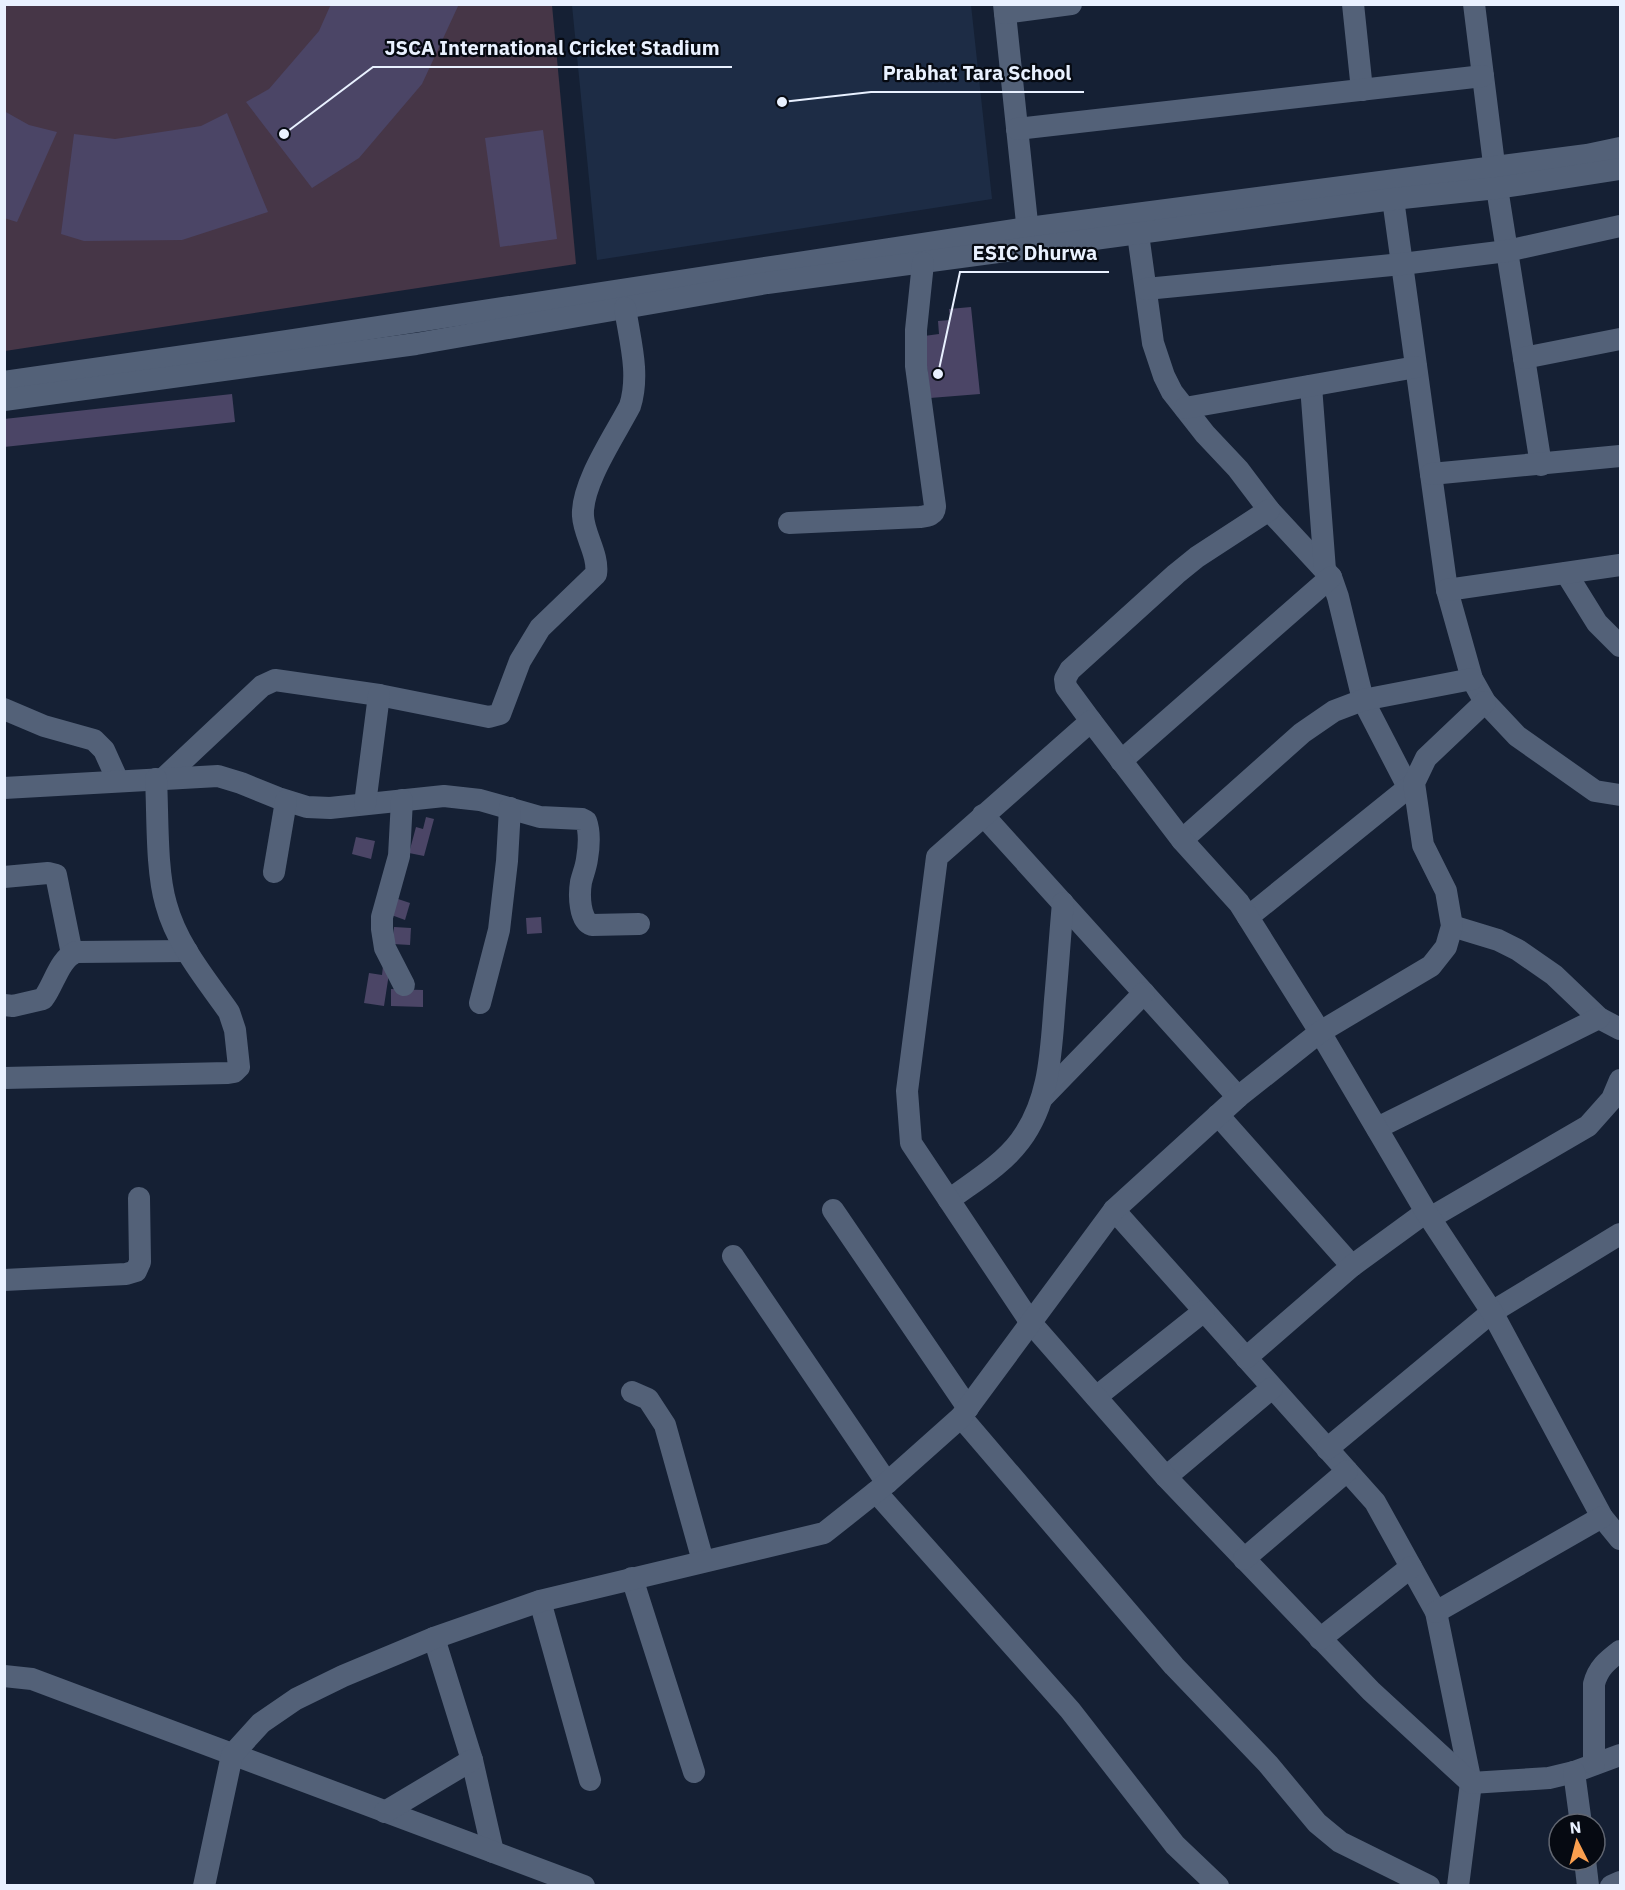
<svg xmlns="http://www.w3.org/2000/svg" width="1625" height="1890" viewBox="0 0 1625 1890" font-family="'IBM Plex Sans',sans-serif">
<rect width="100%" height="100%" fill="#152034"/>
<polygon fill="#1d2c45" points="572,5 971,5 992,199 597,260"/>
<polygon fill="#463647" points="5,5 552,5 576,264 5,351"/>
<g fill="#4b4566">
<polygon points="331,4 459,4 422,84 359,158 312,188 246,102 269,89 319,31"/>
<polygon points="4,111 29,125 57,132 17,222 4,218"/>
<polygon points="227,113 268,212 182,240 84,241 61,234 74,134 115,139 201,126"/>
<polygon points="543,130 557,239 500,247 485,138"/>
<polygon points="971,307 980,394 930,398 924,336 939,334 938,321 950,320 949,309"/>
<polygon points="232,394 235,422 4,447 4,419"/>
<polygon points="426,817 434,819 424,856 409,853 416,827 423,829"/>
<polygon points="356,837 375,841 371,859 352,854"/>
<polygon points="392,897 410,903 405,920 386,913"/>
<polygon points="541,917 542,933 527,934 526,918"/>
<polygon points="394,927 411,928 410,945 393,944"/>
<polygon points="383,966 390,967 384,1006 364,1003 369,973 382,975"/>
<polygon points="391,989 423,990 423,1007 391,1006"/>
</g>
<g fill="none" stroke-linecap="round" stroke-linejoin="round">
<g stroke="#536178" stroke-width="22">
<polyline points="1004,4 1029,242"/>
<polyline points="1353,4 1362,90"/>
<polyline points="1474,4 1497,188 1541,465"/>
<polyline points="1005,13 1071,4"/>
<polyline points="1017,129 1483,76"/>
<polyline points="1393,199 1447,590 1472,679 1485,702 1517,736 1595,791 1620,795"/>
<polyline points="1138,234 1153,343 1164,376 1172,392 1205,434 1238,469 1269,510 1331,577 1338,597 1363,700 1408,787"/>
<polyline points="1146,289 1402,264 1507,251 1620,226"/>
<polyline points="1524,358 1620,339"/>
<polyline points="4,382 294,340 1027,228 1587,155 1620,148"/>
<polyline points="1311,386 1325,570"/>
<polyline points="4,400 416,344 767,283 1393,199 1497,188 1620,169"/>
<polyline points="1185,408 1416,367"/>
<polyline points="1431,474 1620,456"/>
<path d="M789,523L920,517C928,516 935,515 935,506L916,366V330L923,263"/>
<polyline points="1566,573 1597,623 1620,646"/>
<polyline points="1447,590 1620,565"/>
<polyline points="4,709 44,726 94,740 104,750 118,781"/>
<polyline points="1091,721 1066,687 1065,679 1070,670 1176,574 1197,557 1269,510"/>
<polyline points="1121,761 1331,577"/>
<path d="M163,779L262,686L275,680L379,695L489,717L500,714L520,661L540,628L596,574C599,555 584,535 583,516C581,484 615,435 630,406C640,374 630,341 625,308"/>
<path d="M4,788L218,776L241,783L278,798L307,807L330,808L444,796L480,800L540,817L582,819L586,821C590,832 589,847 587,859C586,867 583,874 581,882C579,894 579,921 592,925L639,924"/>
<polyline points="402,800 399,856 382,917 382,929 385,948 404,985"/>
<polyline points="365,804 379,695"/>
<polyline points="983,815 1238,1097"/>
<polyline points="1182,840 1302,733 1334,711 1363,700 1472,679"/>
<polyline points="274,872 286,801"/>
<polyline points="4,877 48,873 56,875 72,954"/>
<polyline points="1248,917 1414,783"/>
<polyline points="1452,926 1498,940 1518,950 1554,975 1599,1018 1620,1029"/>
<polyline points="480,1003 499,930 507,861 510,808"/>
<path d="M4,1005L13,1006L43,999C54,985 59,959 76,952L187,951"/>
<path d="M4,1078L228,1073L234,1072L239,1067L235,1030L229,1012C205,978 177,945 166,904C156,870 158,816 156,779"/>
<polyline points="1042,1098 1144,993"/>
<polyline points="1218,1115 1352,1266"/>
<polyline points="1377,1128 1599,1018"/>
<path d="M949,1200C973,1182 1002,1165 1020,1141C1051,1100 1051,1048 1055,1000C1058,967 1060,935 1063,903"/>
<polyline points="833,1210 968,1408"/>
<polyline points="1114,1210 1375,1502 1436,1612 1471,1783 1458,1886"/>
<polyline points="1430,1218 1588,1126 1612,1099 1620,1080"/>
<polyline points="733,1256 887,1483"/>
<polyline points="4,1280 126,1274 136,1271 140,1262 139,1198"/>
<polyline points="1246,1358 1352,1266 1426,1212"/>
<polyline points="632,1392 648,1399 665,1425 703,1561"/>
<polyline points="1096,1397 1204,1311"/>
<polyline points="961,1417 1174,1666 1268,1764 1317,1823 1340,1842 1429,1886"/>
<polyline points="1327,1449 1492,1312 1620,1234"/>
<polyline points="1166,1477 1272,1388"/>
<polyline points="876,1492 1070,1710 1175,1845 1218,1886"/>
<polyline points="1620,1539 1602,1517 1492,1312 1426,1212 1320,1032 1239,903 1182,840 1091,721 937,857 907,1091 911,1143 1031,1323 1166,1477 1371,1691 1471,1783 1549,1778 1574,1772 1620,1755"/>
<polyline points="1244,1559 1347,1471"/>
<polyline points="632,1578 694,1772"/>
<polyline points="540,1601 590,1780"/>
<polyline points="1436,1612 1602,1517"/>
<polyline points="434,1638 472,1760 493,1852"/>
<polyline points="1320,1639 1411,1567"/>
<polyline points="4,1676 32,1679 584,1886"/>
<path d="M1594,1764V1684C1598,1668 1607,1661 1620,1651"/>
<polyline points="1574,1772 1581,1824"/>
<polyline points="385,1812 472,1760"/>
<polyline points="1585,1860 1588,1886"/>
<polyline points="204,1886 232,1755 261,1723 296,1699 343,1676 434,1638 540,1601 824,1533 887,1483 961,1417 1114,1210 1238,1097 1320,1032 1431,966 1446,947 1452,926 1446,891 1423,845 1414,783 1426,758 1485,702"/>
<polyline points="1611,1886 1620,1882"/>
</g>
</g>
<path fill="none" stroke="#e9f1ff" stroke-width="2" d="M284 134L373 67H732M782 102L871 92H1084M938 374L960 272H1109"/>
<g fill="#e9f1ff" stroke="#060a12" stroke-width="2">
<circle cx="284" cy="134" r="6"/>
<circle cx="782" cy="102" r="6"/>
<circle cx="938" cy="374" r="6"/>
</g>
<g font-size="20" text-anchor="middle" font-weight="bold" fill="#e9f1ff" stroke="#060a12" stroke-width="4.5" stroke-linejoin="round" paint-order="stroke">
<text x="552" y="55">JSCA International Cricket Stadium</text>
<text x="977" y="80">Prabhat Tara School</text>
<text x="1035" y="260">ESIC Dhurwa</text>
</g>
<rect width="1625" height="1890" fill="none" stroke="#e9f1ff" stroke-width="12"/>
<g transform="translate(1577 1842) rotate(354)"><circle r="28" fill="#060a12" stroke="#616671" stroke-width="1.5"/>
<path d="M0-4.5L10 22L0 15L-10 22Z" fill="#fa9f4f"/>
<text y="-9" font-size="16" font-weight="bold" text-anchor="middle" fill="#e9f1ff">N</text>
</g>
</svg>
